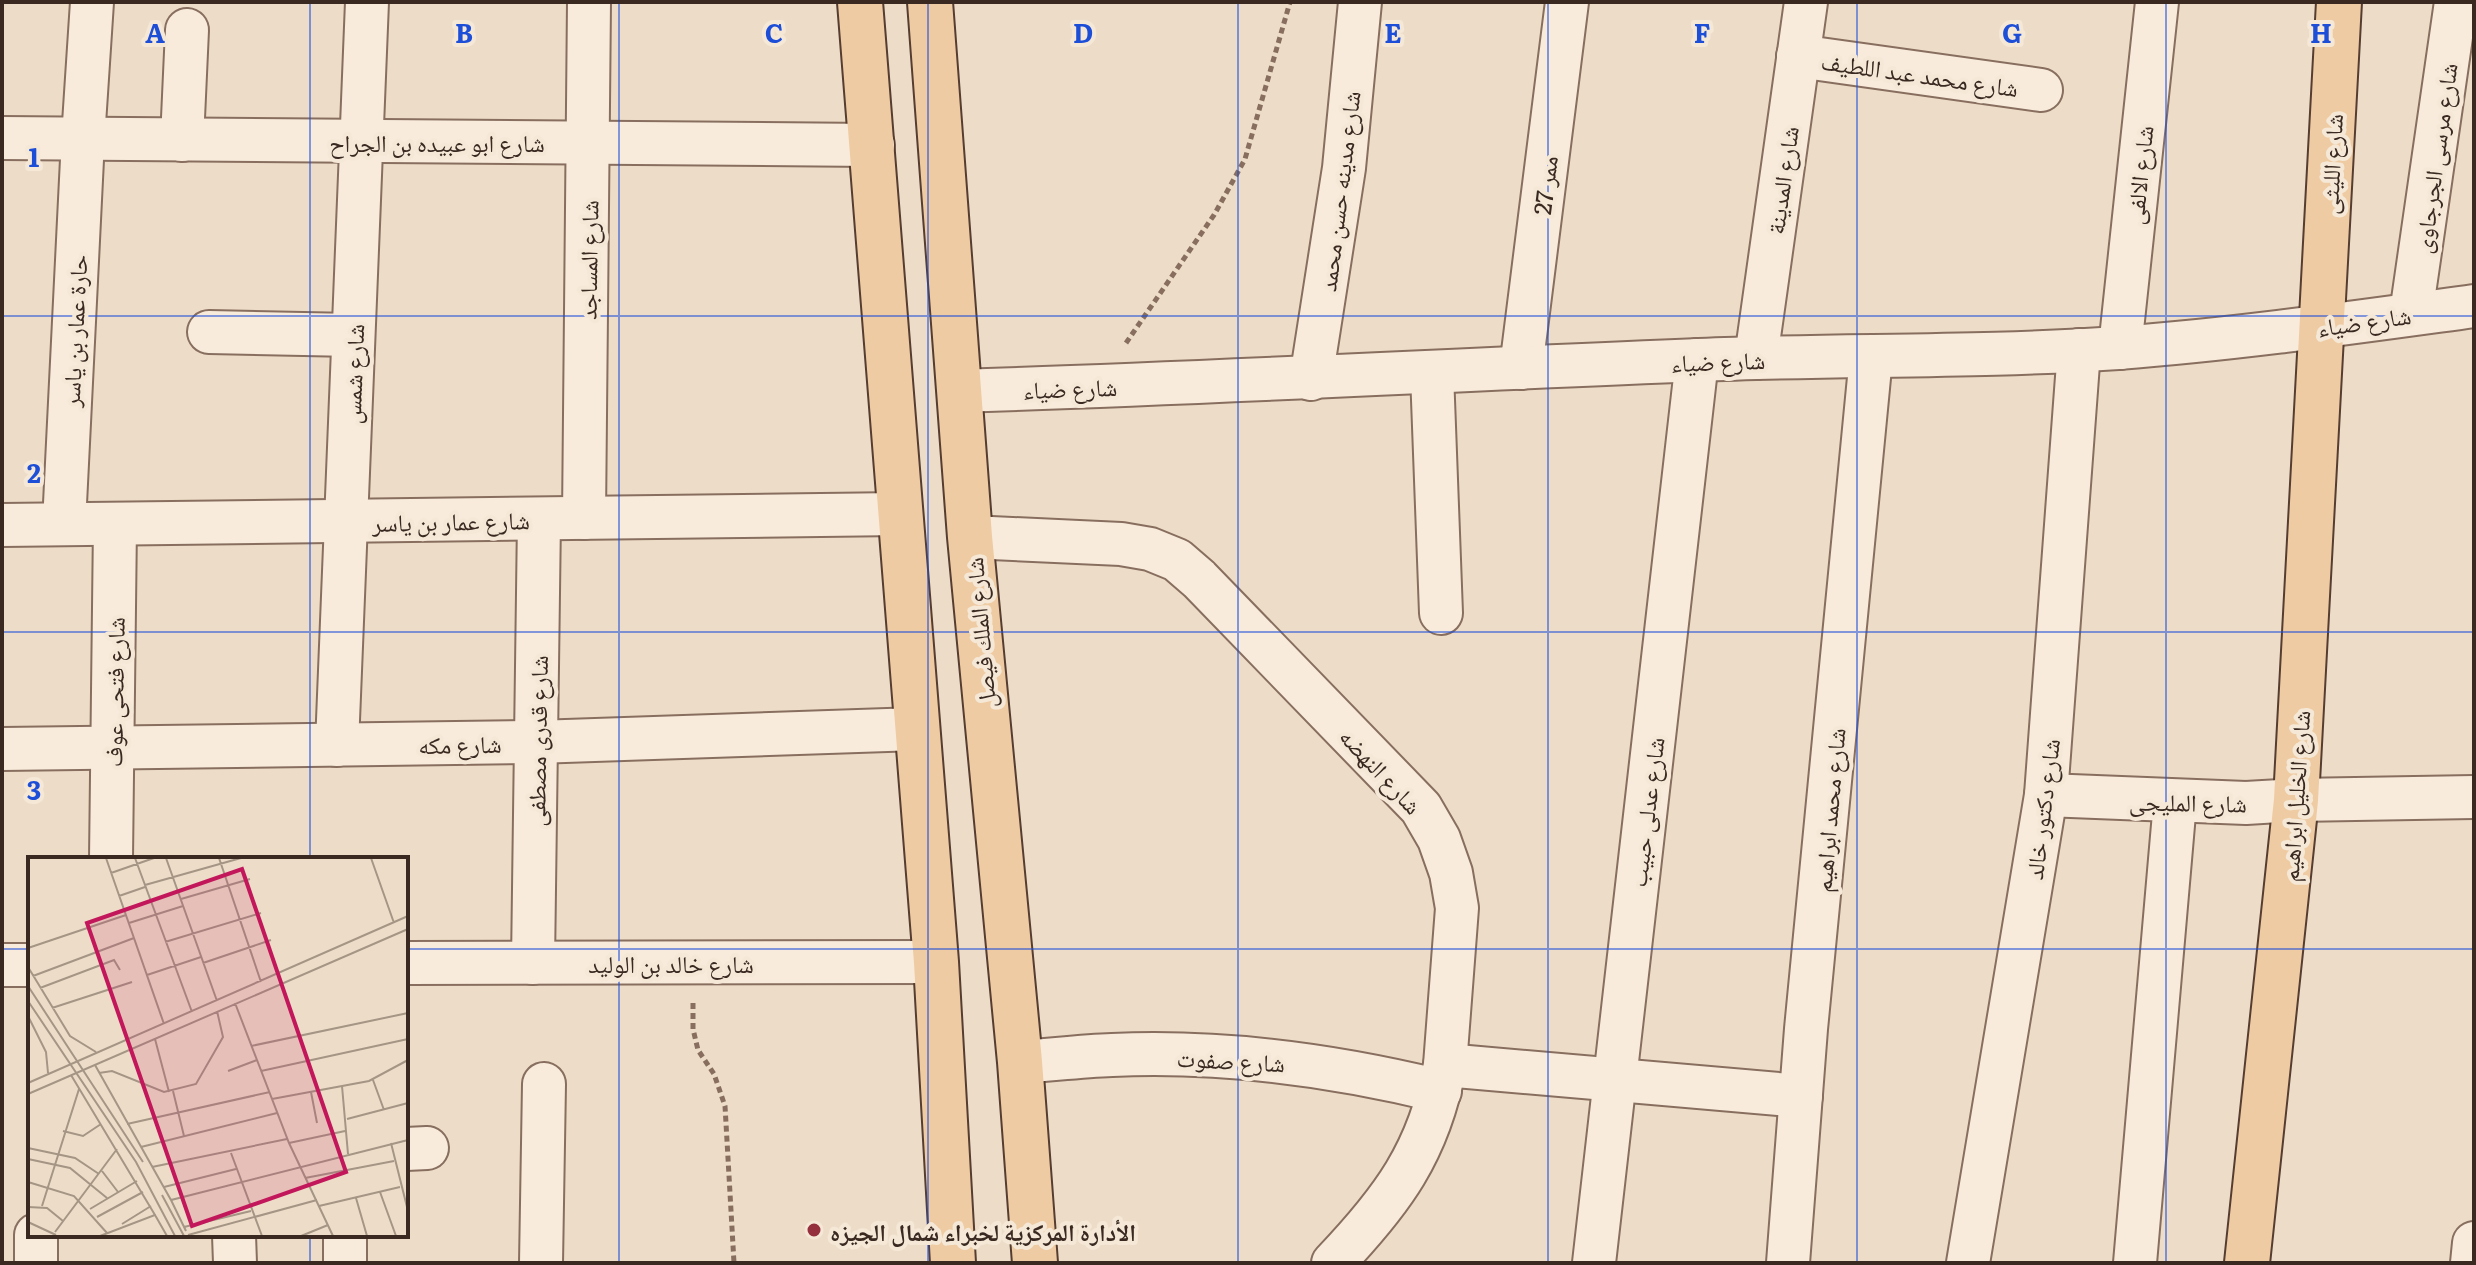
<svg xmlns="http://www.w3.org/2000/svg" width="2476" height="1265" viewBox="0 0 2476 1265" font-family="Literata,'Noto Naskh Arabic',serif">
<rect width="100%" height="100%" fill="#edddc8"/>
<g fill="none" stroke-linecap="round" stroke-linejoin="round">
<defs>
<g id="street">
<polyline points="1798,56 2041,90"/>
<polyline points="2,138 873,145"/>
<polyline points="182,140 187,30"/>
<polyline points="2411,314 2456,2"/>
<polyline points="209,332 353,335"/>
<polyline points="2120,348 2157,2"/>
<polyline points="1756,358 1806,2"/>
<polyline points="1521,368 1567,2"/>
<polyline points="1432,373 1441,613"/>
<polyline points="1311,379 1344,168 1360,2"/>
<path d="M959,391C1206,383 1452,370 1699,360C1838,354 1978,358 2118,348C2237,339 2356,322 2474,306"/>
<polyline points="584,518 589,2"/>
<polyline points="64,524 83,139 92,2"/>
<polyline points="2,525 900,514"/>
<path d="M970,537L1121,544L1150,549L1177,560L1199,579L1421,808L1439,839L1451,873L1457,908L1445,1065C1429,1152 1392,1201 1333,1263"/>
<polyline points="337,745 367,2"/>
<polyline points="2,749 536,742 917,729"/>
<polyline points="2046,795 2246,803 2296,800 2474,797"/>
<polyline points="111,859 115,524"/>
<polyline points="406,963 936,962"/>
<polyline points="533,963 539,519"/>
<polyline points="2,965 30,965"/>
<path d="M1020,1062C1051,1060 1081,1056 1112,1055C1223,1050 1333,1065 1440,1091"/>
<polyline points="1445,1065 1801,1096"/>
<polyline points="406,1149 427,1148"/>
<polyline points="234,1235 235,1263"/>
<polyline points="345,1235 345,1263"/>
<polyline points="36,1263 36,1235"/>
<polyline points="541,1263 544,1084"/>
<polyline points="1594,1263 1697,360"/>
<polyline points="1788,1263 1806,1029 1871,357"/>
<polyline points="1968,1263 2046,795 2079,350"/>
<polyline points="2135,1263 2175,802"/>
<polyline points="2472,1263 2474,1243"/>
</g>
<g id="primary">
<polyline points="860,2 936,962 953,1263"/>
<polyline points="930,2 970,537 1020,1062 1035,1263"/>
<polyline points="2247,1263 2296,800 2339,2"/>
</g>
</defs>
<use href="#street" stroke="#886e5e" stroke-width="46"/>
<use href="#primary" stroke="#563d31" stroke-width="48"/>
<g stroke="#886e5e" stroke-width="5" stroke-dasharray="6 4" stroke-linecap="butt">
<polyline points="1126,343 1214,215 1245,159 1290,2"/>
<polyline points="693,1003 693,1029 698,1050 714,1074 725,1106 734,1263"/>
</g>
<use href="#street" stroke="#f8ebdb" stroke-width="42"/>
<use href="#primary" stroke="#eecba2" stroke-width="44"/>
</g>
<path fill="none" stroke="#1d4ed8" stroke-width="2" stroke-opacity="0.55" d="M310,2V859M619,2V1263M928,2V1263M1238,2V1263M1548,2V1263M1857,2V1263M2166,2V1263M2,316H2474M2,632H2474M2,949H30M406,949H2474M310,1235V1263"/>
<circle fill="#95303f" stroke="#f5e8d7" stroke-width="3" cx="814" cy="1230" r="8"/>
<g text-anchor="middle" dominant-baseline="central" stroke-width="8" stroke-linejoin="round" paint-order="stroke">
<g font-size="24" fill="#392921" stroke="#f5e8d7">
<text transform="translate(1920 73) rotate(8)">شارع محمد عبد اللطيف</text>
<text x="437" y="141">شارع ابو عبيده بن الجراح</text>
<text transform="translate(2434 158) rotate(-82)">شارع مرسى الجرجاوى</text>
<text transform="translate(2330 164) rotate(-87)">شارع الليثى</text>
<text transform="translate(2138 175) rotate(-84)">شارع الالفى</text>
<text transform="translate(1781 180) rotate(-82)">شارع المدينة</text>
<text transform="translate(1544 185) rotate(-83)">ممر 27</text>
<text transform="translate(1338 191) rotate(-83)">شارع مدينه حسن محمد</text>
<text transform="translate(587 260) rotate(-89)">شارع المساجد</text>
<text transform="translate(2364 320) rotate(-8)">شارع ضياء</text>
<text transform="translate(73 331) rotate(-87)">حارة عمار بن ياسر</text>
<text transform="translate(1718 360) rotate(-2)">شارع ضياء</text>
<text transform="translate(352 374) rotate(-88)">شارع شمس</text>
<text transform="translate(1070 387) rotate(-2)">شارع ضياء</text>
<text transform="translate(451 520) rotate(-1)">شارع عمار بن ياسر</text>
<text transform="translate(979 633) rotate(-95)">شارع الملك فيصل</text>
<text transform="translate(113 692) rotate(-89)">شارع فتحى عوف</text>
<text transform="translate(536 741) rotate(-89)">شارع قدرى مصطفى</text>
<text transform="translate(460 743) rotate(-1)">شارع مكه</text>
<text transform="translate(1382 770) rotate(47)">شارع النهضه</text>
<text transform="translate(2294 796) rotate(-86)">شارع الخليل ابراهيم</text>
<text transform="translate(2188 801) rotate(1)">شارع المليجى</text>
<text transform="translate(2041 809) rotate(-83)">شارع دكتور خالد</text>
<text transform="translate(1828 810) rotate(-85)">شارع محمد ابراهيم</text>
<text transform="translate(1645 812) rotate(-83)">شارع عدلى حبيب</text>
<text x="671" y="962">شارع خالد بن الوليد</text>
<text transform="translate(1231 1059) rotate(3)">شارع صفوت</text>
</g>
<g font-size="24" font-weight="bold" fill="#392921" stroke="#f5e8d7" text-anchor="start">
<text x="830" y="1230">الأدارة المركزية لخبراء شمال الجيزه</text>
</g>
</g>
<g transform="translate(28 857)">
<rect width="380" height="380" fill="#edddc8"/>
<path fill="none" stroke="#a59585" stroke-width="2" d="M78,1L136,167M107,1L164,155M138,1L189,144M191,1L233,125M343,1L366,66M83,16L126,1M117,28L213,1M91,39L117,30M153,42L222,22M101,66L155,49M137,85L233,56M0,91L98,58M175,106L243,83M0,110L42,179L68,195M119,118L173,100M5,119L106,81M0,129L115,305M12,131L86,103L92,113M0,144L108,305L147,379M207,146L261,286L305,379M24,151L104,125M0,159L18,195L20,216M127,182L141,235M223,189L380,156M67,208L143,343L380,283M200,214L229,203M233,214L380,182M71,216L84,214L136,235L168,227L195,180L189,154M43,218L127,358L72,379M345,223L356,253M0,226L380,59M314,229L320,297M145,234L156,279M283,235L289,266M0,237L380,72M244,242L341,224L380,203M319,262L380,246M99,267L242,235M35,274L55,279L73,267M261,286L317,274M363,286L380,354M113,290L249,256M0,291L47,301L71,317M203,296L234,379M0,302L42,311L79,341M124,310L259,282M74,314L90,335M277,321L366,304M0,325L46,339L79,376M136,330L208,312M352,335L368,379M134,338L156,379M328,341L339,379M143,343L158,374M14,349L51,232M291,349L372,330M0,350L19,351L35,364M62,352L109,324M127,358L139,379M69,360L115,335M0,365L28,378M94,367L123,349M156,370L223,354M27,375L89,292M160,378L289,343M273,379L300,368"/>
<path fill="#c2185b" fill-opacity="0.15" stroke="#c2185b" stroke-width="4" d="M214,12L318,315L164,369L59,66Z"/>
<rect width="380" height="380" fill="none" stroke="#392921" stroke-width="4"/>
</g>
<g font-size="26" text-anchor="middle" font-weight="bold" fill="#1d4ed8" stroke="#f5e8d7" stroke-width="8" stroke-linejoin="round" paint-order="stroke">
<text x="155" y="43">A</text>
<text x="464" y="43">B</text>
<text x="774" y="43">C</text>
<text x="1083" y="43">D</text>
<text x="1393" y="43">E</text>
<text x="1702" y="43">F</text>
<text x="2012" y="43">G</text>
<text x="2321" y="43">H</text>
<text x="34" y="167">1</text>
<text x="34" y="483">2</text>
<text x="34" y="800">3</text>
</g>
<rect width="2476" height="1265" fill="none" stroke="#392921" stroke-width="8"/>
</svg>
